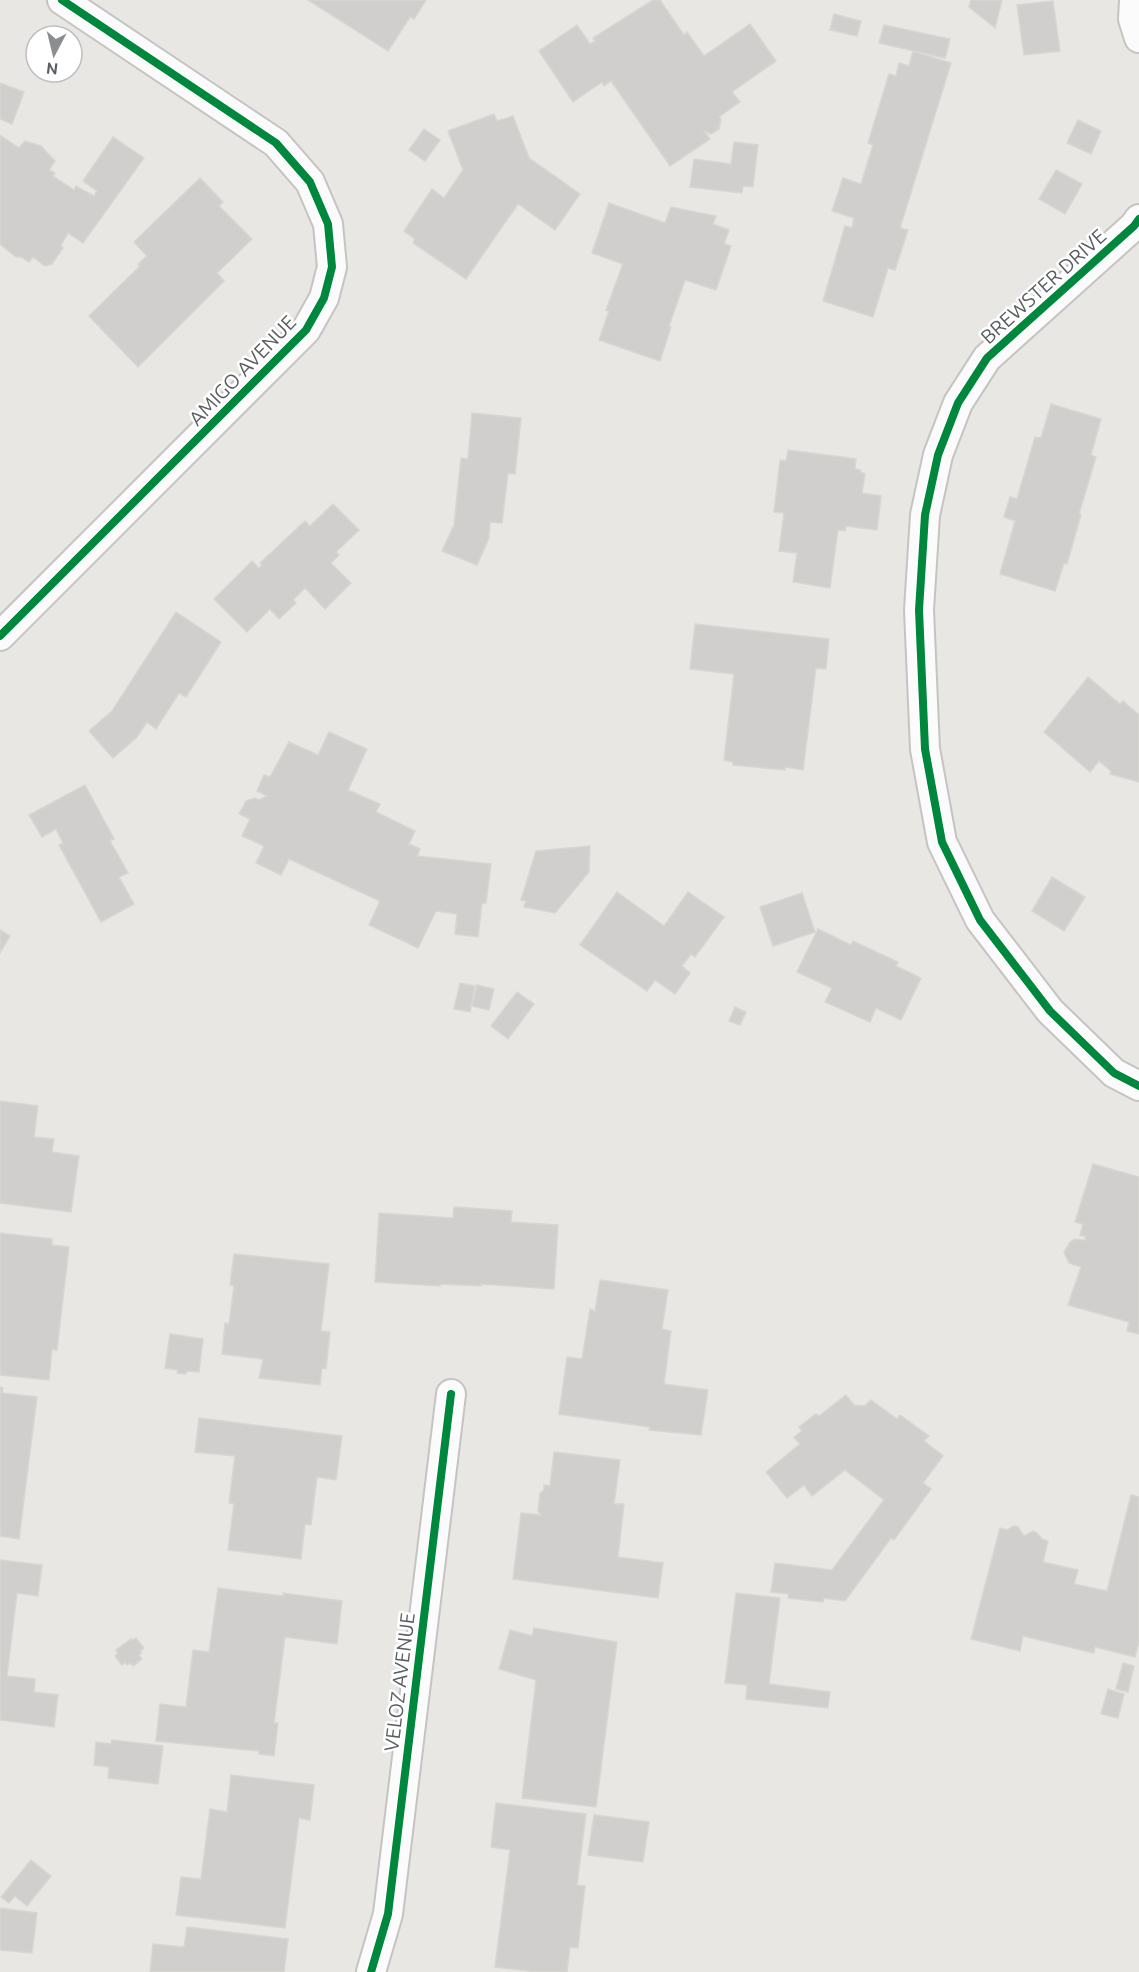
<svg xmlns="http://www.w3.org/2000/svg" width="1139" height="1972" viewBox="0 0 1139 1972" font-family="Ubuntu,sans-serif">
<rect width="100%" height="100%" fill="#e9e7e3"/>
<g fill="#d1cfcd" stroke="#d8d6d2" stroke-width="1.5">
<polygon points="308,0 426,0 414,19 410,17 388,51"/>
<polygon points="653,0 660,0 684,35 687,32 704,56 750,24 776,61 732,92 740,102 719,117 721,119 719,129 711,134 704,131 710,139 670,166 611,81 604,86 602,82 573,102 539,51 577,25 590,44 595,41 593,38"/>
<polygon points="971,0 1002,0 995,28 969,7"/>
<polygon points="1053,1 1060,51 1024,55 1017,5"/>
<polygon points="834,14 861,21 857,36 830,30"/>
<polygon points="884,25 950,39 945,58 879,43"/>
<polygon points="913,51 951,63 900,228 908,230 895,270 888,268 873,317 823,301 845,226 852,228 854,218 832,211 843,178 861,184 873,145 868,143 889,74 896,76 899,63 909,66"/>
<polygon points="0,83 24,92 12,124 0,119"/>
<polygon points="494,114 497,121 513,116 529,158 580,194 555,230 518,204 466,279 413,243 415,239 404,231 432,189 444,198 463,170 448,131"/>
<polygon points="1078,120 1101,131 1091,154 1067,143"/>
<polygon points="424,129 440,140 425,161 409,150"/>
<polygon points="0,135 19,148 25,141 41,146 55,161 49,170 55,173 53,176 74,190 76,186 94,196 97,191 83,181 113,137 144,158 83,243 68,233 61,245 63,248 52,264 45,266 33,257 29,262 21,257 16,257 0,244"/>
<polygon points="734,142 758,145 753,187 743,186 742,193 690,187 694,159 731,164"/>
<polygon points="1056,170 1082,184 1065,214 1039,199"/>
<polygon points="200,178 223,202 219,206 252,239 217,273 224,281 138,367 89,316 140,266 138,264 147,256 134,242"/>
<polygon points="609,203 665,223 671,207 716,216 713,224 729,230 724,244 731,246 716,290 685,280 669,326 671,327 660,361 599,340 609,311 606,310 623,264 592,253"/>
<polygon points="1051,404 1101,419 1091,455 1096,457 1079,514 1081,515 1067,564 1064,563 1055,591 1000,574 1015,521 1004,517 1010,497 1017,499 1035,437 1041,438"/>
<polygon points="472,413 521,418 515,474 508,473 502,523 490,522 489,538 477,565 442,551 454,525 461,458 468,459"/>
<polygon points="788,450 856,459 855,469 861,470 860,472 865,474 862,493 881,496 877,530 846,526 845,531 838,530 830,588 793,582 797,553 779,551 784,513 774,512 780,460 786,461"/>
<polygon points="333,504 359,530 336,552 339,555 331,563 351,583 325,609 305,588 293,600 296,603 279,619 270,609 247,632 214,599 252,561 259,568 262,565 260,563 305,521 310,526"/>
<polygon points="176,612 221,642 186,697 179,693 156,729 147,722 137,737 113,758 89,731 112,711"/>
<polygon points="695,624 829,639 826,669 816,668 803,770 785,767 785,770 733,765 733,762 724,760 734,674 690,669"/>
<polygon points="1088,677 1120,704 1123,701 1139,715 1139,782 1110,774 1111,771 1099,761 1090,772 1044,732"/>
<polygon points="329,732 367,749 348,790 380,804 376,812 415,831 409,844 420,849 417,856 491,864 486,903 482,903 478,937 455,934 457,914 436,911 418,948 369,925 380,901 289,859 281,875 256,863 264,846 242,836 250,819 239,814 246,801 255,798 259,800 267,796 257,791 264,775 270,777 289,742 318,755"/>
<polygon points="85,785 114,839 110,841 128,873 119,877 134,904 101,922 59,845 63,843 56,829 42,837 29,815"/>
<polygon points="590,846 589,872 555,913 524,907 526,901 521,900 536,851"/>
<polygon points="1052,877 1085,897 1064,931 1032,911"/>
<polygon points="617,892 664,926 688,892 724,917 695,957 691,954 682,966 690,973 675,994 655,980 647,991 580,945"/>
<polygon points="802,893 815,932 773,946 760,907"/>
<polygon points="818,929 851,945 853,941 898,962 896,966 921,978 901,1020 876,1008 870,1022 825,1002 832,988 797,972"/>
<polygon points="0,930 10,936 0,953"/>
<polygon points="460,983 475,986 470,1012 454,1009"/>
<polygon points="477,985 494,989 489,1010 472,1006"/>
<polygon points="517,992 534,1004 508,1039 491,1026"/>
<polygon points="735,1007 746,1012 740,1025 729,1021"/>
<polygon points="0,1101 38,1106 34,1137 54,1139 52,1152 79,1156 71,1212 0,1203"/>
<polygon points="1093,1164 1139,1177 1139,1334 1127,1331 1129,1322 1068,1305 1081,1267 1069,1263 1064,1252 1070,1242 1075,1239 1085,1240 1086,1237 1080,1235 1083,1224 1075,1222"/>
<polygon points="454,1207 512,1211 511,1222 558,1225 554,1289 481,1284 481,1286 440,1284 440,1286 375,1282 379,1213 453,1218"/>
<polygon points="0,1233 52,1239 52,1245 69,1247 57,1350 52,1349 49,1380 0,1375"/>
<polygon points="234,1254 329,1264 321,1331 330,1332 326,1369 322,1368 320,1385 259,1378 263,1359 222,1354 225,1323 229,1324 234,1286 230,1285"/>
<polygon points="600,1280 668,1290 662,1329 671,1331 664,1384 708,1390 701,1435 649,1430 650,1427 559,1414 567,1357 582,1359 590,1309 595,1311"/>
<polygon points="170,1334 203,1339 199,1372 187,1371 186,1374 177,1373 178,1370 165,1368"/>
<polygon points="0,1387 3,1388 2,1393 37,1397 19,1539 0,1536"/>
<polygon points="846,1395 854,1405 865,1406 871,1400 897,1419 900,1415 929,1436 924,1441 943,1456 923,1483 931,1489 894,1540 891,1538 845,1601 824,1598 823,1602 788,1598 789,1594 771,1592 775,1563 832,1570 884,1500 845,1470 812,1496 804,1485 787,1498 766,1472 800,1444 794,1437 802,1431 799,1427 816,1414 819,1416"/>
<polygon points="199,1418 342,1436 336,1480 317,1477 311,1525 305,1524 301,1559 228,1550 234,1504 229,1503 235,1456 195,1452"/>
<polygon points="554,1452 620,1460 614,1504 624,1504 618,1557 663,1563 658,1598 513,1579 521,1513 541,1515 538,1511 540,1493 544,1490 544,1485 550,1486"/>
<polygon points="1131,1495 1139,1497 1139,1641 1135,1657 1095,1647 1094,1653 1023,1636 1020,1651 971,1639 1000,1528 1007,1530 1014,1526 1018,1527 1024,1536 1033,1531 1037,1533 1042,1539 1048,1541 1043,1562 1078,1570 1074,1584 1107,1591"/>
<polygon points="0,1560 42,1565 38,1596 17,1593 7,1676 35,1679 34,1692 58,1695 54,1727 0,1720"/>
<polygon points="218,1588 283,1596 283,1593 342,1601 337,1644 285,1637 274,1723 278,1723 274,1756 259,1754 259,1751 156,1741 160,1704 186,1707 193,1650 209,1652"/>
<polygon points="736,1593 780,1598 769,1684 830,1692 828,1708 746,1699 747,1685 725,1683"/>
<polygon points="534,1628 617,1642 596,1807 522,1798 536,1680 499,1669 510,1630 532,1636"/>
<polygon points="136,1638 144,1648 140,1651 142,1653 139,1655 142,1659 133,1666 130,1663 127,1665 125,1662 122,1665 115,1656 118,1653 116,1650 131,1639 132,1640"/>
<polygon points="1123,1663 1134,1666 1128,1692 1116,1689"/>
<polygon points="1108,1689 1124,1694 1118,1718 1101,1714"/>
<polygon points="112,1740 163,1746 158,1784 108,1778 109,1767 94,1765 96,1742 111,1744"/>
<polygon points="231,1775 314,1785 310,1820 299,1818 285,1928 176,1915 181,1877 201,1879 210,1809 227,1812"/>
<polygon points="496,1803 586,1814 577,1885 585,1886 578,1948 570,1947 567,1972 537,1972 495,1967 510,1850 491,1847"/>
<polygon points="594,1815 649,1822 643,1862 588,1855"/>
<polygon points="31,1860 51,1876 27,1906 15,1896 9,1903 1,1897"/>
<polygon points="0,1908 37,1913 32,1953 0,1950"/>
<polygon points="187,1927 288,1939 284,1972 150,1972 153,1944 184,1947"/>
</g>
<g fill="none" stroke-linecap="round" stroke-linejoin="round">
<defs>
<g id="minor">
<polyline points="1134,0 1133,19 1139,38"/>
<polyline points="1139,219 1134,226 987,358 958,403 938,455 925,515 919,610 925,749 942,842 980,920 1050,1011 1114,1073 1139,1086"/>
<polyline points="0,636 306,330 324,298 332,267 328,224 310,182 276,143 62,0"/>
<polyline points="371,1972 388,1914 451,1394"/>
</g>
</defs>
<use href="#minor" stroke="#c4c4c3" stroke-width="32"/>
<use href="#minor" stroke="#fcfbfb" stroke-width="28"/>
<defs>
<g id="cycleway">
<polyline points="1139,219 1134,226 987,358 958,403 938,455 925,515 919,610 925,749 942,842 980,920 1050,1011 1114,1073 1139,1086"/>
<polyline points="0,636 306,330 324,298 332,267 328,224 310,182 276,143 62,0"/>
<polyline points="371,1972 388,1914 451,1394"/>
</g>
</defs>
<use href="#cycleway" stroke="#fff" stroke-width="11"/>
<use href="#cycleway" stroke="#00873e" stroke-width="8"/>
</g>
<g text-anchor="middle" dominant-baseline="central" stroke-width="5" stroke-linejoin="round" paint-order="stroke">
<g font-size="20" fill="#595e61" stroke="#fff">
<text transform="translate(1043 286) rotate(-42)">BREWSTER DRIVE</text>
<text transform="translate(242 370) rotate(-46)">AMIGO AVENUE</text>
<text transform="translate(399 1682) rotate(-83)">VELOZ AVENUE</text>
</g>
</g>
<g transform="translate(54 54) rotate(187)"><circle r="28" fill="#ffffff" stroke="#bdbfc0" stroke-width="1.5"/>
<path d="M0-4.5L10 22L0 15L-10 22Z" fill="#8b8e8e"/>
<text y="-9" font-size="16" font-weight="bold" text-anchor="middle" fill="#595e61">N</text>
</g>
</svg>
